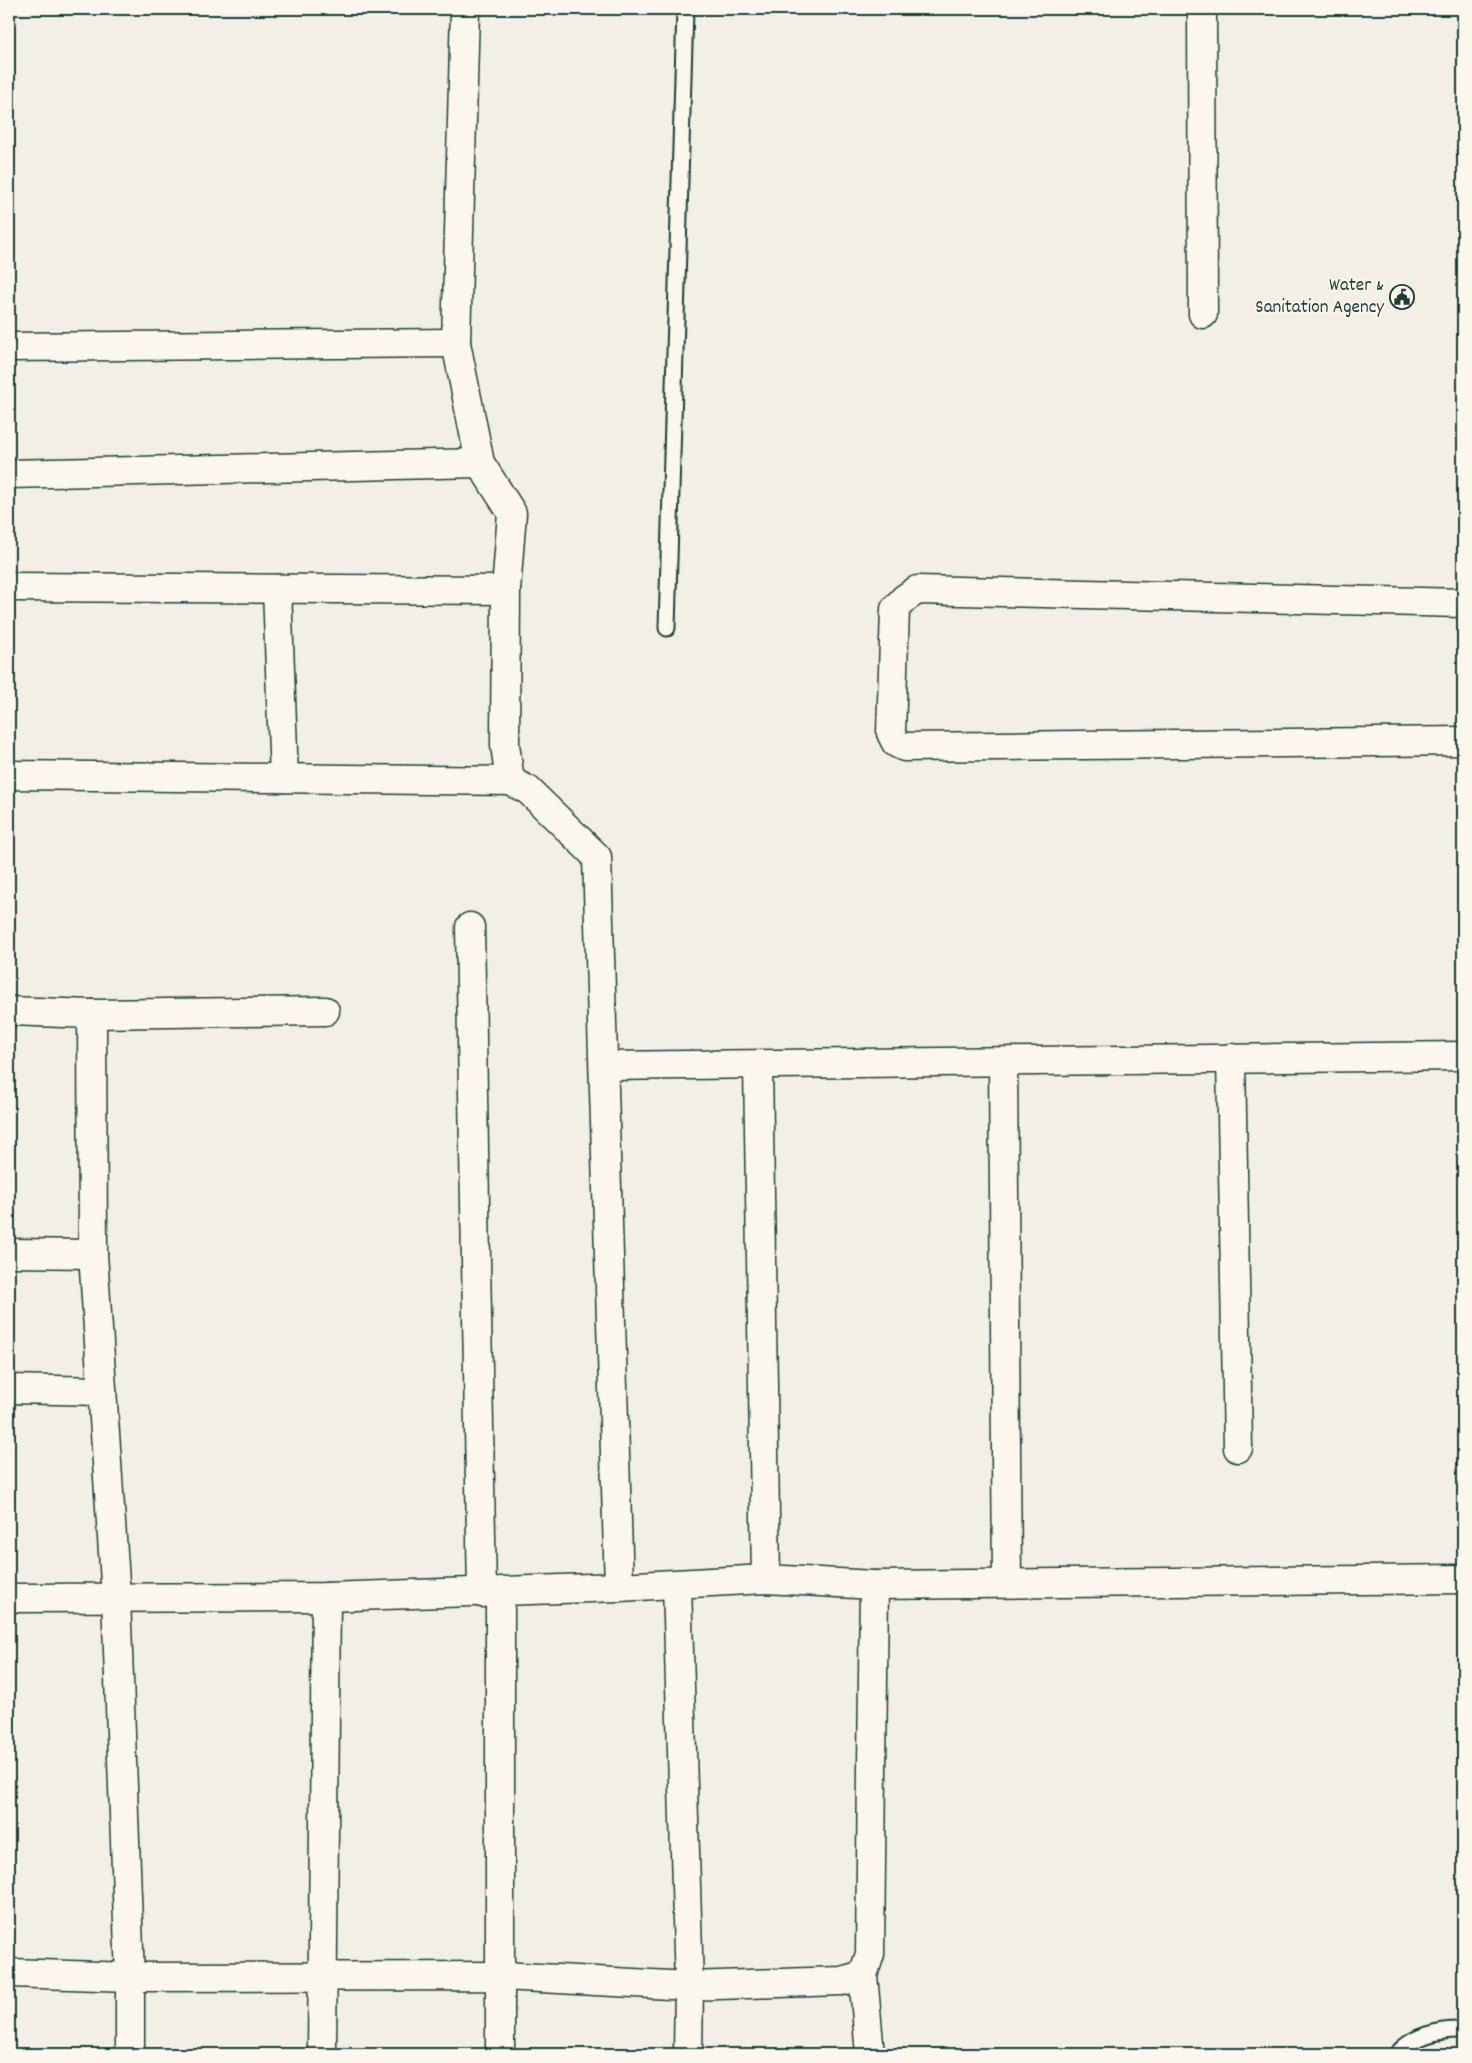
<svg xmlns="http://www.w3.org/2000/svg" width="1472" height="2063" viewBox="0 0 1472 2063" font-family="Dekko,sans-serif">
<rect width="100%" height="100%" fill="#f2f0e5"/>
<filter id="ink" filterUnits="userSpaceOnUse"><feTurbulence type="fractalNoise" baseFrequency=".02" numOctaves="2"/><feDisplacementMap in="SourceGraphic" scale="10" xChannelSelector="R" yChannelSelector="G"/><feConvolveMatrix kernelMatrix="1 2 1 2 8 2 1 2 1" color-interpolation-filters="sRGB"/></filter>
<g filter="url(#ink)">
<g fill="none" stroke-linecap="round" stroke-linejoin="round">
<defs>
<g id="service">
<polyline points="667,628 685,9"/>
<path d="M1397,2054C1412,2036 1440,2029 1463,2030"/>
</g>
<g id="minor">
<polyline points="465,9 456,343 480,463 512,513 506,590 505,745 510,781 528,790 597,857 619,1587"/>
<polyline points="1202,9 1203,314"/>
<polyline points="9,347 456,343"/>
<polyline points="9,474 480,463"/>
<polyline points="9,587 506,590"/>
<polyline points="277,589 284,778"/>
<polyline points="1463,603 917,590 904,599 895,609 891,733 896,743 904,747 1463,741"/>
<polyline points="9,775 510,781"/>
<polyline points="470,927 482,1593"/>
<polyline points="9,1011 92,1014 325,1011"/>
<polyline points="92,1014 93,1254 116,1597 130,1977 130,2054"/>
<polyline points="1231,1058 1238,1448"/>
<polyline points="1003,1062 1007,1582"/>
<polyline points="758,1065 766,1579"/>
<polyline points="604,1066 1463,1056"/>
<polyline points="9,1253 93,1254"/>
<polyline points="9,1389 102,1391"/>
<polyline points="677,1585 689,1986 688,2054"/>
<polyline points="500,1592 500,2054"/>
<polyline points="9,1973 130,1977 502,1976 689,1986 842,1981 863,1975"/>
<polyline points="322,2054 326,1597"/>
<polyline points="870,2054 863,1975 870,1954 874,1585"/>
</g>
<polyline id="tertiary" points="9,1598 326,1597 619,1587 766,1579 874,1585 1463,1579"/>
</defs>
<use href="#service" stroke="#1f3d34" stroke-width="19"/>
<use href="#minor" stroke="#1f3d34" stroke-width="31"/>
<use href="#tertiary" stroke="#1f3d34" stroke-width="31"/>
<use href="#service" stroke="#fbf7ec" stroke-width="15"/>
<use href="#minor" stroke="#fbf7ec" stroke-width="28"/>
<use href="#tertiary" stroke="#fbf7ec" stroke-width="28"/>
</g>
</g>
<defs>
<symbol id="civic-ring" viewBox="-11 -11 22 22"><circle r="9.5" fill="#fbf7ec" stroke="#1f3d34" stroke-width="1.5"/><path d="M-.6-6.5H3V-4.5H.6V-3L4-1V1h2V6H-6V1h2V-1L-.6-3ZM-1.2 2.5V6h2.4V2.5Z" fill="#1f3d34"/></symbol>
</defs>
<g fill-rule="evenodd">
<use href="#civic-ring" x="1388" y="283" width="28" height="28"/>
</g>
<g text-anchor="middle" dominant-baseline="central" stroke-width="4" stroke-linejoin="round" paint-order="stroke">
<g font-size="19" fill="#1f3d34" stroke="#fbf7ec" text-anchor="end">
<text x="1384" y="286">Water &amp;<tspan x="1384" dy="22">Sanitation Agency</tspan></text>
</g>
</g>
<rect width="1472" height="2063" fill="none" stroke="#fbf7ec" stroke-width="30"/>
<rect x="15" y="15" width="1442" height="2033" fill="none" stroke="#1f3d34" stroke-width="2" filter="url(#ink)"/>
</svg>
